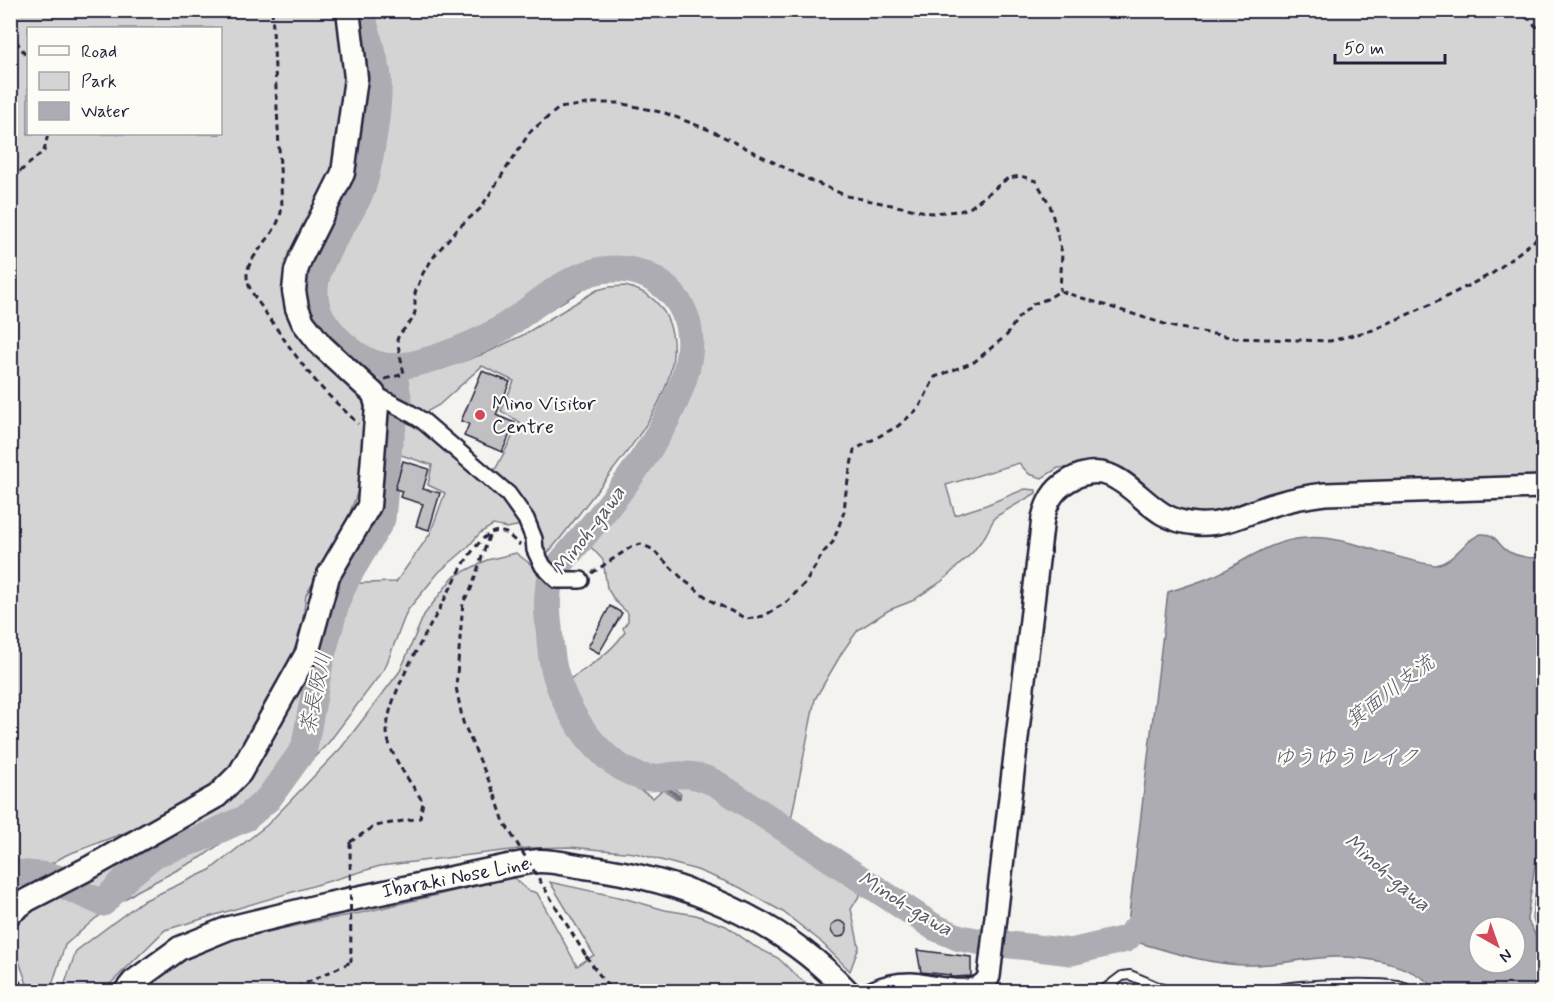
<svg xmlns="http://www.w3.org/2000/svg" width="1554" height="1002" viewBox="0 0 1554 1002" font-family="Mynerve,'Klee One',sans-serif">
<rect width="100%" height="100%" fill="#f4f3ef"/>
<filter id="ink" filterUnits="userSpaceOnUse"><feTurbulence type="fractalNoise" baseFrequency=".0167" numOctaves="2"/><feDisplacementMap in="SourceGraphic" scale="12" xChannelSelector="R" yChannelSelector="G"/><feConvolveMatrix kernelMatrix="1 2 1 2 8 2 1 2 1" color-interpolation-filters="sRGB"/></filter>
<g filter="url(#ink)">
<g fill="#d5d4d5" stroke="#7c7b88" stroke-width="1.5" fill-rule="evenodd">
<path d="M11,11H340L348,79L336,165L286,272L362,400L364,407V445L361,483L341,536L306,595L299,648L231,767L211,789L137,828L66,855L35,873L11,893ZM28,28H220V134H28Z"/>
<path d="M370,11H1543V478L1222,515L1184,514L1161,501L1124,470L1108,466L1058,468L1042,478L1029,474L1019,463L946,485L955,515L986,505L1025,489L1036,490V493L995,517L985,536L972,553L942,581L912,601L889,610L858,630L843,651L815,699L791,820C767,805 729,776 704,768C682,762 665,769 645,766C622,762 588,726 577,706C573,698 570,690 567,681C589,666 610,654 625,632L623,628L628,621V613L615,601L607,588L603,560L577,532C616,481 737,351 657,291C635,274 613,274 589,286L519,328L483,346L440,362L386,375L369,371L343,354L310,313L303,285L365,75Z"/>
<path d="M625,286C643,290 659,300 667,318C694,378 630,447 596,492C579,513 563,537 545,556L493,474L520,422L501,411L514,381L482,366L439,405L421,415L393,400L390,380L442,369L486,353L523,335L597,290L609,287Z"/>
<path d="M391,408L415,421L502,501L521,525L507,528L493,525L480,533L467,548L439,572L407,611L385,668L329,742L258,816L202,857L137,891L96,918L65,945L50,991H26L27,984C19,958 4,936 25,913L216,808L336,584L396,582L430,534L445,493L428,485L432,465L395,453L390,508L377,509L385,425Z"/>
<path d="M516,553L546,576C533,633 542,681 574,729C581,739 588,750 596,759C612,775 634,786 653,798L663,789L677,799L681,794L669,785H691L709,790L815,858L814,862L861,893L851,909L859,947L850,971L819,940L783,912L739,887L697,870L635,853L570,847L528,848L380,866L165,930L103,991L62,992L76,951L141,902L210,870L267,825L341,748L400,671L424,615L453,577L487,560Z"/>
<polygon points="1543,839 1544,939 1543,939 1532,917"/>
<polygon points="514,877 527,890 537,893 577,966 594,955 550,882 623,898 665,910 696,915 726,926 754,946 778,958 800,979 819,991 140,991 187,959 232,940 308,923 360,913"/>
</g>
<path fill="#acacb2" stroke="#757582" stroke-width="1.5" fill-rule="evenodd" d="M1481,534C1498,533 1496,545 1509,552C1519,557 1533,559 1543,557V810L1527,919L1543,949V991H1438C1411,962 1358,954 1319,958C1295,960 1270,966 1246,965C1205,964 1165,950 1126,939L1168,592C1184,587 1200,582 1216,575C1245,561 1271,540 1305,538C1346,534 1395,561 1436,565C1456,561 1462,541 1481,534ZM1479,927H1515V963H1479Z"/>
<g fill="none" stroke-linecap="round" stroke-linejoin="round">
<polyline stroke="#757582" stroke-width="4.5" points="654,778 679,797"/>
<g stroke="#acacb2" stroke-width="27">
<path d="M363,10C363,34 376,54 378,77C380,104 371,159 363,186C350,226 294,274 323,320C336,340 360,363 385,366C413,370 474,345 499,330C533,310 561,277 602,270C630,266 654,274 673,295C737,369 601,514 555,570C545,586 547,610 549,628C550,642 551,656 554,669C565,711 595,758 636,775C650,781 663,776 677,775C692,774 703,777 717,784L934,927L960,938L977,941L1071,952L1126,939L1152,912"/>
<polyline points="10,875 17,873 50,876 60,879 69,888 103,903 127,877 155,854 199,839 246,818 268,799 304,749 320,663 337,600 348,576 382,519 389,443 399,402 395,380 388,367"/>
</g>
</g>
<g fill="#c0bfc2" stroke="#22223b" stroke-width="1.5">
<polygon points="482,371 510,382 496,415 515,423 502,452 464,436 469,424 461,421"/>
<polygon points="403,461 429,469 423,489 440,493 429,530 416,526 423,504 400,497 402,491 395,489"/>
<polygon points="610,606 622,613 599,653 588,647"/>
<circle cx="839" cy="929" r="8"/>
<polygon points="917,950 971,957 971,976 955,977 950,977 950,975 921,972"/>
</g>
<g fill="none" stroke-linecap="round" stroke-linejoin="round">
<defs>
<g id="lane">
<polyline points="1101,992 1122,976 1130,975 1170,992"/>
<path d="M1269,992C1285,983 1378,982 1398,986C1403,987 1407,989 1411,992"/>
</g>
<polyline id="street" points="374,394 405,410 423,421 508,494 526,519 534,539 535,550 543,566 557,580 581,580"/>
<path id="secondary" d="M874,992C885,986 898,984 911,984C933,985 979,1002 989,976L1043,518C1047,502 1053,490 1068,481C1111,455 1132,495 1163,514C1173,520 1185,523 1197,524C1225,526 1247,513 1272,505C1289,500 1307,496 1325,494L1544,487"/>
<g id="primary">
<polyline points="10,913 27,900 89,868 217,796 240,773 307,653 328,576 369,506 377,406 374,394 321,345 303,322 297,308 294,291 296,271 301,257 343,173 356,78 348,10"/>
<polyline points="10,989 11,992"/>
<path d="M125,992L133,982L180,948L229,928L319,906L513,865C521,864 531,861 540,861C555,861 570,865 585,867C682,879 780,918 848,992"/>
</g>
</defs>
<use href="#lane" stroke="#22223b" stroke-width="12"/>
<use href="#street" stroke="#22223b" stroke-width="20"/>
<use href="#secondary" stroke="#22223b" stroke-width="26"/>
<use href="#primary" stroke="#22223b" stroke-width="27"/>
<g stroke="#22223b" stroke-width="3" stroke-dasharray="6 4.5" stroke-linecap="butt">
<path d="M272,10L282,206C279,237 249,252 247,274C246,289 260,303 267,315C284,339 300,363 319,385C331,399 346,411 358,424"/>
<polyline points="1517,10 1531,21 1544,35"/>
<polyline points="10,32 28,58"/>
<polyline points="10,174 17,174 44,151 48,134"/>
<polyline points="385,379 404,374 397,340 399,335 413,319 415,312 415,293 423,273 435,255 458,228 480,209 530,132 559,108 594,103 619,103 665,113 712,131 803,177 847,196 931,213 960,211 971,207 1008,178 1021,176 1036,181 1050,205 1062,253 1060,291"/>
<polyline points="489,536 471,589 463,602 456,687 463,722 495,795"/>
<polyline points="592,573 631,547 641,544 652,549 685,581 713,602 747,619 764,616 788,601 806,582 823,553 833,542 844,512 846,491 854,450 898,426 919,408 935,377 974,362 1007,335 1017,319 1033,304 1047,299 1060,291 1174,327 1236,338 1330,341 1373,330 1438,301 1493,273 1544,233"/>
<path d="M350,842L375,826L420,818L423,802C411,782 386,752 387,729C389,692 425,637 442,604C454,583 464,559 480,542C485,536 492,531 499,531L506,533L520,545"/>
<polyline points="586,956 612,992"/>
<polyline points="287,992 351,962"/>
</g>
<use href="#lane" stroke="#fdfcf7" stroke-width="8"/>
<use href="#street" stroke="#fdfcf7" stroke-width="15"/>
<use href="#secondary" stroke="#fdfcf7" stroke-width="21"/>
<use href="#primary" stroke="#fdfcf7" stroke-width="22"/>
<g stroke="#22223b" stroke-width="3" stroke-dasharray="6 4.5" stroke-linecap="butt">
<polyline points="495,795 504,822 586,956"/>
<polyline points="350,842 351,962"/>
</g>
</g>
</g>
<circle fill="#d1495b" stroke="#fdfcf7" stroke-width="2" cx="480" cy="415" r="6"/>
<g text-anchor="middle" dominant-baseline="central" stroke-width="4.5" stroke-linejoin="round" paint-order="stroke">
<g font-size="20" fill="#22223b" stroke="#fdfcf7" text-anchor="start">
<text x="492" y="404">Mino Visitor<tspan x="492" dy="23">Centre</tspan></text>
</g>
<g font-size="20" fill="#22223b" stroke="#fdfcf7">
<text transform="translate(456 878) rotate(-11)">Ibaraki Nose Line</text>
</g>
<g font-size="21" font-style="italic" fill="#59596b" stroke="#fdfcf7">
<text transform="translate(589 531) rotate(-53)">Minoh-gawa</text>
<text transform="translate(1390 692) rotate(-37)">箕面川支流</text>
<text transform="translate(316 693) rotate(-78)">茶長阪川</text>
<text x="1346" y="758">ゆうゆうレイク</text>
<text transform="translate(1387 873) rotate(41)">Minoh-gawa</text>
<text transform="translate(905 904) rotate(31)">Minoh-gawa</text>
</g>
</g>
<rect width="1554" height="1002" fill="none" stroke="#fdfcf7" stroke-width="36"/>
<rect x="18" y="18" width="1518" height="966" fill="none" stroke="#22223b" stroke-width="2" filter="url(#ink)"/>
<rect x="27" y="27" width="195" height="108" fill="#fdfcf7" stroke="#a5a5ac" stroke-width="1.5"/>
<rect x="39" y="46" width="30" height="9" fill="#fdfcf7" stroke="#a5a5ac" stroke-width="1.5"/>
<text x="81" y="57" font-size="18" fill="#22223b">Road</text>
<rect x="39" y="72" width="30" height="18" fill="#d5d4d5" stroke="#a5a5ac" stroke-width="1.5"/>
<text x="81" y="87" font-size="18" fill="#22223b">Park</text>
<rect x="39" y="102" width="30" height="18" fill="#acacb2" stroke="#a5a5ac" stroke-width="1.5"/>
<text x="81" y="117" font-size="18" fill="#22223b">Water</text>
<g transform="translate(1497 945) rotate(140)"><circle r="28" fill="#fdfcf7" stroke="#a5a5ac" stroke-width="1.5"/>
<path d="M0-4.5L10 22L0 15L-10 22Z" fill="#d1495b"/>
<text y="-9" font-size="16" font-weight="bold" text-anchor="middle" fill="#22223b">N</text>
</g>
<path d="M1335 54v9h110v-9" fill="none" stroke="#22223b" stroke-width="3"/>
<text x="1344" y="54" font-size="18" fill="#22223b" stroke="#fdfcf7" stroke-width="4.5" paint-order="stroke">50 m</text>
</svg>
